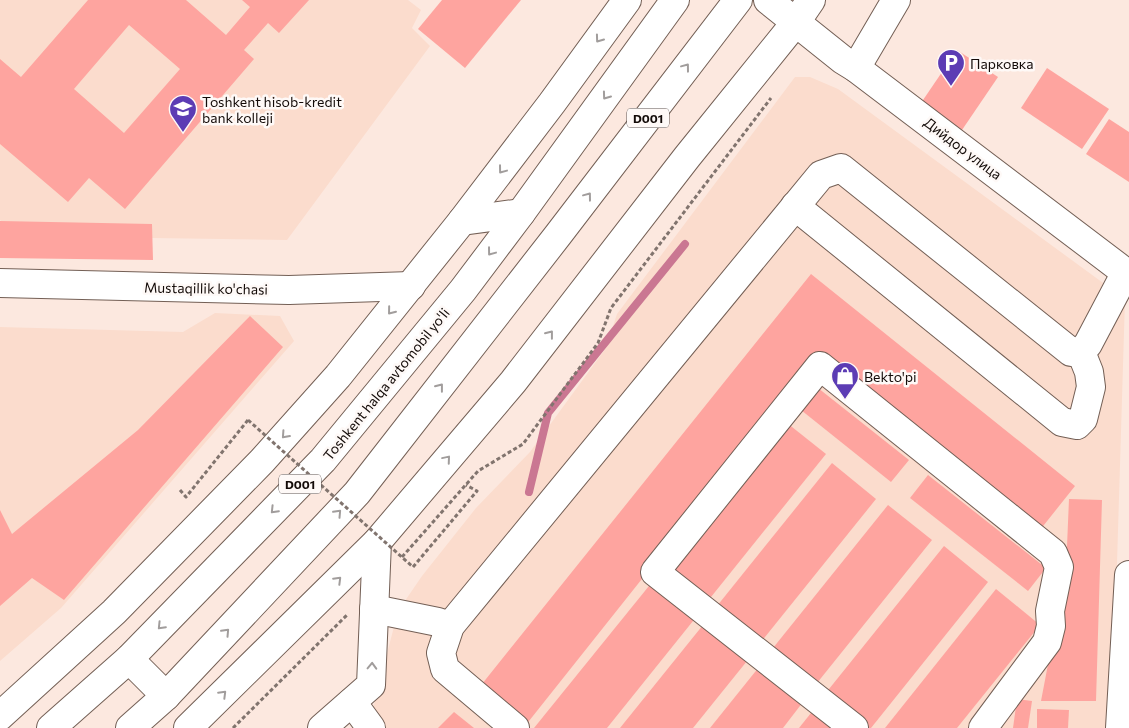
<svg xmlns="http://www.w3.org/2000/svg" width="1129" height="728" viewBox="0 0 1129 728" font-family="Commissioner,sans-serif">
<rect width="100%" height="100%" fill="#fce8df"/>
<g fill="#fbdccd">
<polygon points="0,0 408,0 421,10 412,28 430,46 287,240 16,236 0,220"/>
<polygon points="795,77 810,77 838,89 1125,299 1115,630 1108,728 376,728 370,720 398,611 422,576 476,508 530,452 606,348 617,314"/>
<polygon points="215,313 280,316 294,341 61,608 0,661 0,327 183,332"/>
</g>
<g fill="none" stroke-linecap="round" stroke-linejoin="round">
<polyline stroke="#ca7792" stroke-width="8" points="529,492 548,413 685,244"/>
</g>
<g fill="#fea49f" fill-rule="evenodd">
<path d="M88,0H186L226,35L250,7L242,0H309L279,33L268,23L244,50L254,59L125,209L89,178L68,202L0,144V59L21,77ZM129,25L180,69L124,133L74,89Z"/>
<polygon points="442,0 521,0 465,68 418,29"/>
<polygon points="957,50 998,77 962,130 921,103"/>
<polygon points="1047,68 1109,109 1082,149 1021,108"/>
<polygon points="1109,119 1129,132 1129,182 1086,154"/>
<polygon points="0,221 152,224 153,260 0,258"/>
<polygon points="811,274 1075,486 1036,535 820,355 525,726 478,689"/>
<polygon points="250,316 283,347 64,600 32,578 0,606 0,510 12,534 138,430"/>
<polygon points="818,388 909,460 891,482 801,410"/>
<polygon points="782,419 826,454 707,602 663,567"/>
<polygon points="832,463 876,499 757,647 713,611"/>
<polygon points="928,475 1046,568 1028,591 910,498"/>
<polygon points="1069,499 1102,500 1096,701 1041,701 1066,570"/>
<polygon points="888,505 932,540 813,688 769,653"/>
<polygon points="944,546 988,582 871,728 867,728 825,694"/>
<polygon points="653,581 697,616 607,728 534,728"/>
<polygon points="996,589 1040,625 957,728 885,728"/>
<polygon points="703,625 747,661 693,728 620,728"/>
<polygon points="759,667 803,702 783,728 710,728"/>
<polygon points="1017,699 1032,701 1028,728 1013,728"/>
<polygon points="815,708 839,728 799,728"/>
<polygon points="1037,709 1069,710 1068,728 1037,728"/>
<polygon points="454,712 474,728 438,728"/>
</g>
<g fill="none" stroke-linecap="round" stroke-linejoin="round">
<defs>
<g id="minor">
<polyline points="768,0 843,60 856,68 1129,275"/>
<polyline points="856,68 896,0"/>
<polyline points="795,206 1062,422 1077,425 1083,419 1091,387 1089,372 1081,352"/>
<polyline points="0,283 289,290 411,286"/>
<polyline points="374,609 438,622 450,626"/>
<polyline points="352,702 371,728"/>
<polyline points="0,716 114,612 262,461 338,376 462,221 552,103 627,0"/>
<polyline points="188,728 377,542 513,382 687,157 796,22 811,0"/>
<polyline points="322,728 371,685 377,542"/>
<polyline points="515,728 445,669 441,653 450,626 821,175 841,168 1071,352 1081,352 1088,344 1126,272"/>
<polyline points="854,728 655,572 820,366 1053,553 1059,567 1050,611 1051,626 1047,642 983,728"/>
<polyline points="1120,728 1129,575"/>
</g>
<g id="highway">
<polyline points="462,221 521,213"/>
<polyline points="129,659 166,696"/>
<polyline points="51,728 129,659 323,460 463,290 521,213 675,0"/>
<polyline points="130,728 166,696 357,493 558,235 738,0"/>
</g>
</defs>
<use href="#minor" stroke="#735f55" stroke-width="30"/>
<use href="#highway" stroke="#735f55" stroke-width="30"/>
<g stroke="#81746e" stroke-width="3" stroke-dasharray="4 2.5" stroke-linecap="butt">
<polyline points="180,490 186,497 248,420"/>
<polyline points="402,557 478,471 523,444 598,343 611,308 771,98"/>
<polyline points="413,567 477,491 466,485"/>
<polyline points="233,728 348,614"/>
</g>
<use href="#minor" stroke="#fff" stroke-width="28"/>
<use href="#highway" stroke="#fff" stroke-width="28"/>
<polyline stroke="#81746e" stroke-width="3" stroke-dasharray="4 2.5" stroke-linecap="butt" points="248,420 413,567"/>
</g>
<defs><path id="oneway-chevron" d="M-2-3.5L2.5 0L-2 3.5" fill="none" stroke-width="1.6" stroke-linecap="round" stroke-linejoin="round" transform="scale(1.25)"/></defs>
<g stroke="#a19d9c">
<use href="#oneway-chevron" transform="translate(599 39) rotate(126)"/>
<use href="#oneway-chevron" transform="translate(686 67) rotate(-53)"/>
<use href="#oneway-chevron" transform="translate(606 96) rotate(126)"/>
<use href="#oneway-chevron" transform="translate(502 170) rotate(127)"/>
<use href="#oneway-chevron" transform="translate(588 196) rotate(-53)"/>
<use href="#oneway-chevron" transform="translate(491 252) rotate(127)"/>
<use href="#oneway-chevron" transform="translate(391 311) rotate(129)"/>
<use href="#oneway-chevron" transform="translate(550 334) rotate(-52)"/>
<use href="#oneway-chevron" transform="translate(440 387) rotate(-52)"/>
<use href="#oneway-chevron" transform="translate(285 435) rotate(132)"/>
<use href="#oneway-chevron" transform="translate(447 459) rotate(-50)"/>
<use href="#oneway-chevron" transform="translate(274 510) rotate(134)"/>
<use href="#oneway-chevron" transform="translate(338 513) rotate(-47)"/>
<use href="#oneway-chevron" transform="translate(338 580) rotate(-45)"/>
<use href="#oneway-chevron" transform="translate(161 626) rotate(134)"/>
<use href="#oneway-chevron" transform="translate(226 632) rotate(-47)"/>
<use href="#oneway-chevron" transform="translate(372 666) rotate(-88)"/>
<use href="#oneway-chevron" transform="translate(223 694) rotate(-45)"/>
</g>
<defs>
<symbol id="parking-pin" viewBox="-11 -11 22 30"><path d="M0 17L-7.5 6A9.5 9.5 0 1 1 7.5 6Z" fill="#5c3cb4" stroke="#fef9f7"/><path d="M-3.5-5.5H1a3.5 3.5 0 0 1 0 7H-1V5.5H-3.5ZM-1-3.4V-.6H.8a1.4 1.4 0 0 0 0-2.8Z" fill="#fff"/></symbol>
<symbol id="university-pin" viewBox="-11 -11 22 30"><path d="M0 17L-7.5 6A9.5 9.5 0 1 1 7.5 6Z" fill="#5c3cb4" stroke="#fef9f7"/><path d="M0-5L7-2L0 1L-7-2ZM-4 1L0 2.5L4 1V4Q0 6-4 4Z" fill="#fff"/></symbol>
<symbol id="shop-pin" viewBox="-11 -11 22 30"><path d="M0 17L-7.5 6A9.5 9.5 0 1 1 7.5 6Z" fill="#5c3cb4" stroke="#fef9f7"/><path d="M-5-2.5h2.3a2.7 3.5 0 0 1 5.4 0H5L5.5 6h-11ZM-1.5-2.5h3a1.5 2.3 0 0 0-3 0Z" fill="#fff"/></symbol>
</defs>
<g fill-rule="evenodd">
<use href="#parking-pin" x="935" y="47" width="32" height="43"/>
<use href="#university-pin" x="167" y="93" width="32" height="43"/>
<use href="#shop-pin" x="829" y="360" width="32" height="43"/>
</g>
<g text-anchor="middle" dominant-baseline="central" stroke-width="5" stroke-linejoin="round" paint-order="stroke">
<g fill="#fef9f7" stroke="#5a5250" stroke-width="1">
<rect x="627" y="108.5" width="42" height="19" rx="4"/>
<rect x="279" y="474.5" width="42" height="19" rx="4"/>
</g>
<g font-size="12" font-weight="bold" fill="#130b08">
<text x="648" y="118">D001</text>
<text x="300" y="484">D001</text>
</g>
<g font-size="14" fill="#130b08" stroke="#fef9f7" text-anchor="start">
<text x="970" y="63">Парковка</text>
<text x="202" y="101">Toshkent hisob-kredit<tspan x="202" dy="16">bank kolleji</tspan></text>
<text x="864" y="376">Bekto'pi</text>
</g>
<g font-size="14" fill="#130b08" stroke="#fef9f7">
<text transform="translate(963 148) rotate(37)">Дийдор улица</text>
<text transform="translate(206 288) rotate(1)">Mustaqillik ko'chasi</text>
<text transform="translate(386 384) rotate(-51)">Toshkent halqa avtomobil yo'li</text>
</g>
</g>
</svg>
